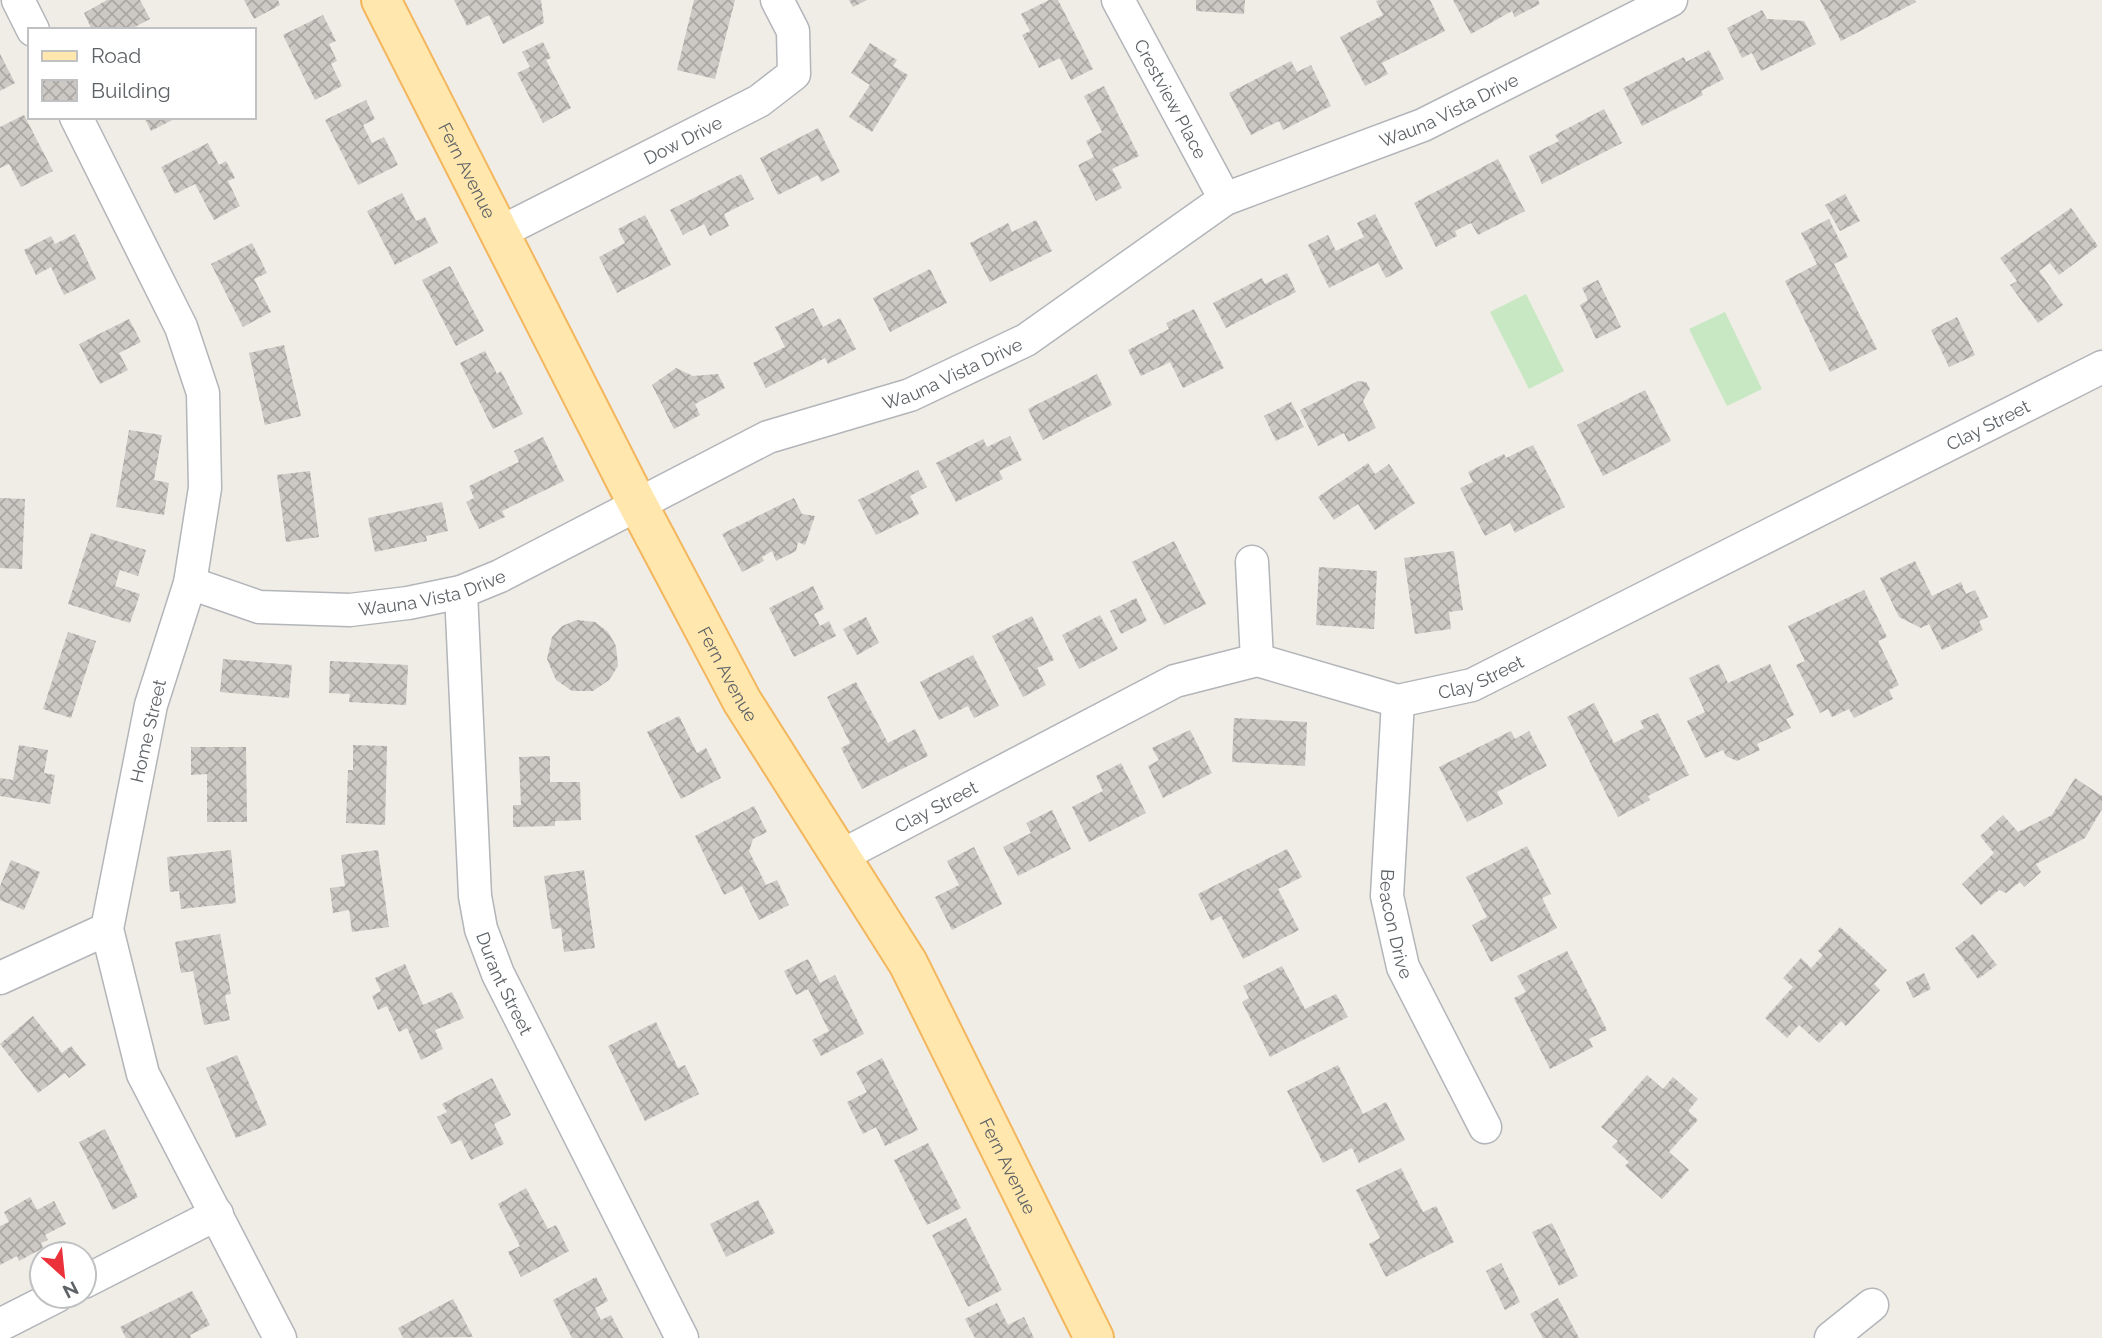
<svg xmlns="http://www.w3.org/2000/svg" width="2102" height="1338" viewBox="0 0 2102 1338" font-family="Raleway,sans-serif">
<defs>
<pattern id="building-cross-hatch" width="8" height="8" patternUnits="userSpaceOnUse" patternTransform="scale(1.75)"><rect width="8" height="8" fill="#ccc8c4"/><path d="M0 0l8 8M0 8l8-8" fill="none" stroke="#a9a6a3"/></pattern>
</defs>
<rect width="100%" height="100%" fill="#f0ede7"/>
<g fill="#c8e8c3">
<polygon points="1526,294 1564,371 1529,389 1490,312"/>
<polygon points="1725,312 1762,389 1727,406 1689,329"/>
</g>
<g fill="url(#building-cross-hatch)">
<polygon points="107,0 140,0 150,19 129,30 92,30 84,13"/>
<polygon points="244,0 278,0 280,5 254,19"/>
<polygon points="454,0 541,0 544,23 503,44 489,15 467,26"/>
<polygon points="694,0 735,0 715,79 677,70"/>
<polygon points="849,0 867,0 853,7"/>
<polygon points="1049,0 1058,0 1093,69 1071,80 1060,58 1039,68 1022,35 1030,31 1021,14"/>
<polygon points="1196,0 1245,0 1244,14 1196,11"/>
<polygon points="1379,0 1430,0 1445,31 1382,63 1388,74 1365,86 1340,37 1383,15 1376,1"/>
<polygon points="1453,0 1538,0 1540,4 1515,17 1512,11 1471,34"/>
<polygon points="1820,0 1915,0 1916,2 1841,41"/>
<polygon points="1762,10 1767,19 1804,21 1816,44 1761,71 1752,53 1742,58 1727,28"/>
<polygon points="323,15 336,41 329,44 337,61 331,64 342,86 315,100 283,35"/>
<polygon points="543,42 551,58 546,60 571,108 543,123 517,73 530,67 522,52"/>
<polygon points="870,43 897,60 893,66 908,75 872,132 849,117 870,85 851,73"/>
<polygon points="1709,50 1724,79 1701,91 1703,95 1642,126 1623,88 1684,57 1686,62"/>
<polygon points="0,54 15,83 0,91"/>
<polygon points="1291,61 1297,72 1311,65 1331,106 1283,130 1279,121 1251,135 1229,93"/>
<polygon points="1104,86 1139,156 1112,169 1122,188 1096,201 1078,165 1094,157 1086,141 1102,132 1084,96"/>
<polygon points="366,100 375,119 363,125 372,143 384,137 398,165 358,185 325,120"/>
<polygon points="1604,109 1622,143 1542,184 1529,156 1559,141 1555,135"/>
<polygon points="24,115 53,171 21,187 9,164 0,168 0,127"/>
<polygon points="144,117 178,117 151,131"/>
<polygon points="818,128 840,172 821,182 818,175 778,195 760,158"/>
<polygon points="208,143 219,165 226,161 235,178 228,181 240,206 214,220 195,184 175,194 161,167"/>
<polygon points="1498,159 1525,211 1478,235 1471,223 1455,231 1457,236 1436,247 1414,203"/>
<polygon points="741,174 754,199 724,214 729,226 710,236 704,224 683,235 670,210"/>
<polygon points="402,193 416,221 425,217 438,243 395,265 367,211"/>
<polygon points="1845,194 1860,221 1840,231 1825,205"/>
<polygon points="2071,208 2098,246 2059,275 2050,263 2039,271 2063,305 2038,323 2010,285 2017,281 2000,258"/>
<polygon points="1375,214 1403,269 1386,278 1378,263 1329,288 1308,245 1328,235 1336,251 1364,237 1357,223"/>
<polygon points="645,215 671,265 617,293 599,257 625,243 618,229"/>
<polygon points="1829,219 1848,257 1834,264 1877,349 1830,372 1785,281 1817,264 1801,233"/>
<polygon points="1036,220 1052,251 990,282 970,243 1008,223 1012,232"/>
<polygon points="75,234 96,279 64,295 51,267 36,275 24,250 51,236 55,244"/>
<polygon points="252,243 267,273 254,279 271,312 243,327 211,264"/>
<polygon points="450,266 484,331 456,346 422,280"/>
<polygon points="930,269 947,303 890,332 873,298"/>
<polygon points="1287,273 1296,292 1226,328 1213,303 1262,278 1265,284"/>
<polygon points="1598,280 1621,327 1596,339 1580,305 1588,300 1582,288"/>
<polygon points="813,308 823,327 840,318 856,349 828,364 825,358 766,388 753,363 785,347 775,327"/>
<polygon points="1194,309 1224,368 1183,388 1170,362 1141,376 1128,350 1169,329 1166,323"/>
<polygon points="1957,317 1975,355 1949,367 1931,330"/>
<polygon points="129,319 141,342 119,353 128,370 100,384 79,344"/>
<polygon points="284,345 301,416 265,425 249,353"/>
<polygon points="485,351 497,374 501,371 523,414 493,429 460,363"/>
<polygon points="676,368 693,376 718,374 725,388 695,404 700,415 674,429 652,385"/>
<polygon points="1097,374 1112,405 1043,440 1028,409"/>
<polygon points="1358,381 1366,382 1370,389 1363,401 1376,428 1348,442 1344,433 1318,446 1300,410"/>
<polygon points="1645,390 1671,441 1603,476 1577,425"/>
<polygon points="1291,402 1304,427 1276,441 1264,416"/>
<polygon points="129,430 162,435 154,480 169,483 164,515 116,507"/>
<polygon points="1010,436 1022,460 999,471 1003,479 956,502 936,463 983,439 987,447"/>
<polygon points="543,437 564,481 502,511 505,517 479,529 466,502 474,498 469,486 519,462 514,451"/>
<polygon points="1533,445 1565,507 1515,533 1510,523 1485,536 1460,488 1473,482 1468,472 1504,454 1506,458"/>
<polygon points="1368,463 1375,474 1389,464 1415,503 1375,530 1358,504 1334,520 1318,497"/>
<polygon points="918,470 927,487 910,496 919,514 876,535 858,500"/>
<polygon points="310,471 319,537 286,542 277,475"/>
<polygon points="0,498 25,499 22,569 0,568"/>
<polygon points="794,498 802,514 815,516 805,545 798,542 796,551 776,561 772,551 762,557 764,561 742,572 722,534"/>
<polygon points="442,502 448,531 426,536 427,541 375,552 368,518"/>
<polygon points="91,533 146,550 138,576 120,570 115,586 140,594 130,623 68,604"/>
<polygon points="1174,541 1206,604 1164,625 1132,562"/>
<polygon points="1454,551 1463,610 1449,612 1451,629 1415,634 1404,558"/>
<polygon points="1915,561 1932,596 1961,582 1966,594 1975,590 1988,617 1979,621 1983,630 1942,650 1929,624 1921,628 1899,617 1880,578"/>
<polygon points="1319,567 1377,571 1374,629 1316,625"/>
<polygon points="813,586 824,609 814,614 820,626 829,621 836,636 794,657 769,608"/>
<polygon points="1864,590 1887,637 1878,641 1899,685 1889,690 1893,699 1854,718 1849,709 1832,717 1828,709 1820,713 1796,665 1805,661 1788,626"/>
<polygon points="1136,598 1147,621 1121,634 1110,611"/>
<polygon points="1100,615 1118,649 1079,669 1062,635"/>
<polygon points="1032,616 1054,660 1037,668 1046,685 1023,697 992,636"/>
<polygon points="866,617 879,643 857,655 843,629"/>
<polygon points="577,620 595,622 608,632 616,646 618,666 609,680 593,691 572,691 556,680 547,659 552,637 562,626"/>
<polygon points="68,632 96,641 71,718 43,709"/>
<polygon points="973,655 999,706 974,718 968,706 939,720 920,682"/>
<polygon points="223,659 292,665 289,698 220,692"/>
<polygon points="330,661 408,665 406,705 349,702 350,694 329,693"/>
<polygon points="1719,664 1728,683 1770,664 1794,715 1786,719 1791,728 1757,744 1760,750 1737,761 1726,756 1723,750 1705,758 1687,721 1705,712 1689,678"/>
<polygon points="856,682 888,743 915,729 928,756 862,789 841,748 850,743 827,697"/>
<polygon points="1594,703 1614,743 1644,728 1640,721 1658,713 1689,775 1648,796 1650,800 1618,817 1567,717"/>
<polygon points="679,716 697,753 706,748 721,778 681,799 647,732"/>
<polygon points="1234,718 1307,722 1305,766 1232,762"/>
<polygon points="1190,730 1212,773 1163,798 1148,766 1159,760 1152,748"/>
<polygon points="1511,731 1515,739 1529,731 1547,766 1497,792 1503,804 1467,822 1439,767"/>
<polygon points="19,745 48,750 44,773 55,775 50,804 0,796 0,778 13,780"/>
<polygon points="353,745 387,746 385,825 346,823 348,770 353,770"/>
<polygon points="191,747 246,747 247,822 207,822 207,774 191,775"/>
<polygon points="550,756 550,782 580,782 581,820 555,821 555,826 513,827 513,805 521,805 519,757"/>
<polygon points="1121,763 1146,813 1089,842 1072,807 1103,791 1096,776"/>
<polygon points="2075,778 2102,796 2102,809 2085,838 2036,864 2041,872 2024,887 2020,882 2006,893 1999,890 1981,905 1962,884 1994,853 1980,836 2003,815 2018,832 2052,815"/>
<polygon points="754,806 767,832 753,839 749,851 766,885 777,880 789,905 759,920 742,886 724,895 695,836"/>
<polygon points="1052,810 1071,849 1018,876 1003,847 1031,833 1026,823"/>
<polygon points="1527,846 1551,894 1542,898 1557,928 1491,962 1472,925 1487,917 1466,877"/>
<polygon points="974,847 1002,904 952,930 935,897 959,885 947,861"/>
<polygon points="1287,849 1302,877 1278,889 1299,930 1243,959 1221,916 1211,921 1198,894"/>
<polygon points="231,850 236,903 181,909 179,891 170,892 167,857"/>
<polygon points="378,850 389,927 352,932 349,910 333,913 330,888 345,886 341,855"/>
<polygon points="11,860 40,872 24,910 0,900 0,886"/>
<polygon points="584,870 595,948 564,952 561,928 552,929 544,876"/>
<polygon points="1840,927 1887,970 1874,984 1880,990 1846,1026 1841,1021 1819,1043 1799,1025 1787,1038 1765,1018 1793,987 1783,978 1801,958 1811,968 1823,955 1818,951"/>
<polygon points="220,934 231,994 225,995 230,1020 204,1025 193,971 181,973 175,942"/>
<polygon points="1973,934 1997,965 1978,979 1955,948"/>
<polygon points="1567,951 1607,1030 1589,1039 1593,1047 1550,1069 1514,998 1526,992 1517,976"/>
<polygon points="808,959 820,983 835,975 864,1034 821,1056 812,1040 829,1031 808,989 796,995 784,971"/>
<polygon points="405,964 423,1005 452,992 464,1018 435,1030 443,1049 421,1060 407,1028 399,1032 387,1006 378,1010 372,996 381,991 375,978"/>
<polygon points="1282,966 1305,1009 1336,994 1348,1017 1270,1057 1242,1002 1249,998 1243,986"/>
<polygon points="1924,973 1931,989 1913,998 1906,982"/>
<polygon points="33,1016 62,1053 71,1046 86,1065 69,1078 65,1073 38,1093 0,1044"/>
<polygon points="656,1022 678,1068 685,1065 699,1094 645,1121 608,1046"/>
<polygon points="237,1055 267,1125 236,1138 206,1068"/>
<polygon points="882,1058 918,1130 885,1146 876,1127 863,1134 847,1102 867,1092 856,1072"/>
<polygon points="1338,1065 1363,1114 1386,1102 1405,1140 1359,1163 1352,1148 1323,1163 1287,1091"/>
<polygon points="1647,1075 1663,1089 1673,1077 1698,1099 1688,1111 1698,1120 1669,1152 1689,1170 1662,1199 1625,1166 1629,1162 1612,1147 1618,1141 1601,1127"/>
<polygon points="492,1078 511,1115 494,1124 504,1144 471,1160 461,1140 451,1144 437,1117 447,1112 442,1104"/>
<polygon points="105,1129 138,1197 113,1210 79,1142"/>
<polygon points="928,1143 961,1208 927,1225 894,1160"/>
<polygon points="1401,1168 1423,1212 1436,1206 1454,1242 1386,1277 1369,1244 1380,1238 1356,1190"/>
<polygon points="526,1188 548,1229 556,1225 569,1251 521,1277 508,1252 520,1246 498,1204"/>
<polygon points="30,1197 37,1210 54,1201 66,1224 45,1235 48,1240 41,1243 43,1248 19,1261 17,1256 0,1265 0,1226 9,1222 4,1212"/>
<polygon points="758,1200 775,1233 726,1257 710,1224"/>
<polygon points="966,1218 1002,1290 968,1307 932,1235"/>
<polygon points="1552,1223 1578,1276 1559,1286 1532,1232"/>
<polygon points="1501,1263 1520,1302 1505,1310 1486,1271"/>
<polygon points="596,1277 608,1301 595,1308 601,1320 611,1315 623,1338 572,1338 553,1300"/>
<polygon points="192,1291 210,1325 190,1335 191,1338 126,1338 120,1327"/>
<polygon points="1558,1298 1579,1338 1543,1338 1530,1314"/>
<polygon points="453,1299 473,1337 403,1338 398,1328"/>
<polygon points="997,1303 1008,1325 1024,1317 1034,1338 975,1338 965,1319"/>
</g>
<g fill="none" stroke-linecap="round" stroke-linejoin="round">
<defs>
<g id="minor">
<polyline points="18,0 33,30"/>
<path id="s1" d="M1118,0L1225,199"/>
<polyline points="76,117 181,327 203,393 205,488 190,583 151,705 107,929 143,1074 280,1338"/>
<path id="s2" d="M499,233L759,101L794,74L793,31L777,0"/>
<polyline points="1252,562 1257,660"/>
<path id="s3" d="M190,583L259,607L350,610L408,603L461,592L500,576L768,437L910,395L1026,340L1225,199L1423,125L1671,0"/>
<path id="s4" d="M461,592L475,896L481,929L498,974L682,1338"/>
<path id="s5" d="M1398,701L1387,896L1403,967L1485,1127"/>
<path id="s6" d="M841,856L1175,681L1257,660L1398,701L1472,685L2102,367"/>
<polyline points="0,978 107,929"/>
<polyline points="84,1282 217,1214"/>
<polyline points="0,1325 57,1296"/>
<polyline points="1831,1338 1872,1305"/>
</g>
<g id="major">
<path id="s7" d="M381,0L637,503L742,701L908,963L1094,1338"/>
</g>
</defs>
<use href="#minor" stroke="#b2b5b9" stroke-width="35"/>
<use href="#major" stroke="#f3b65d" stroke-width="42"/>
<use href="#minor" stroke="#fff" stroke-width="32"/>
<use href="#major" stroke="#ffe7ad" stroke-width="38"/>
</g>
<g text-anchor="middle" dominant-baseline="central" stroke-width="5" stroke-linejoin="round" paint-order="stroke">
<g font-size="18" fill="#5e6367" stroke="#fff">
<text stroke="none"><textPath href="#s1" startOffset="112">Crestview Place</textPath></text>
<text stroke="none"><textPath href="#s3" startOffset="1382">Wauna Vista Drive</textPath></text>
<text stroke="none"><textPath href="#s2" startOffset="206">Dow Drive</textPath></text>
<text stroke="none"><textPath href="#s7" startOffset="191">Fern Avenue</textPath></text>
<text stroke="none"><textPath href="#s3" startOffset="816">Wauna Vista Drive</textPath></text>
<text stroke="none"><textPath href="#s6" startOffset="1262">Clay Street</textPath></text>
<text stroke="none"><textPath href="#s3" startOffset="248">Wauna Vista Drive</textPath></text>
<text stroke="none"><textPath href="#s7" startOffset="758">Fern Avenue</textPath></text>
<text stroke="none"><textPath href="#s6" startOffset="695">Clay Street</textPath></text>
<text transform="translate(148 731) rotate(-77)">Home Street</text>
<text stroke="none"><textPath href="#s6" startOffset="107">Clay Street</textPath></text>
<text stroke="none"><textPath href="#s5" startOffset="224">Beacon Drive</textPath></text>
<text stroke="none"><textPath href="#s4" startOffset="397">Durant Street</textPath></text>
<text stroke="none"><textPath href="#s7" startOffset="1325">Fern Avenue</textPath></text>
</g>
</g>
<rect x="28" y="28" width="228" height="91" fill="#ffffff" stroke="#bfc1c2" stroke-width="2"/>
<rect x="42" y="51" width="35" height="10" fill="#ffe7ad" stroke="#bfc1c2" stroke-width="2"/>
<text x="91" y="63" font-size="21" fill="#5e6367">Road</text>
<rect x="42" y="80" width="35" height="21" fill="url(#building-cross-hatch)" stroke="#bfc1c2" stroke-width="2"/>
<text x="91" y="98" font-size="21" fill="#5e6367">Building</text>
<g transform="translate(63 1275) rotate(153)"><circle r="33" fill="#ffffff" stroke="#bfc1c2" stroke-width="2"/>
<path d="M0-5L12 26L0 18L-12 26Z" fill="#eb323b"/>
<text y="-10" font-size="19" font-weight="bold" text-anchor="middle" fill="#5e6367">N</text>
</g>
</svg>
